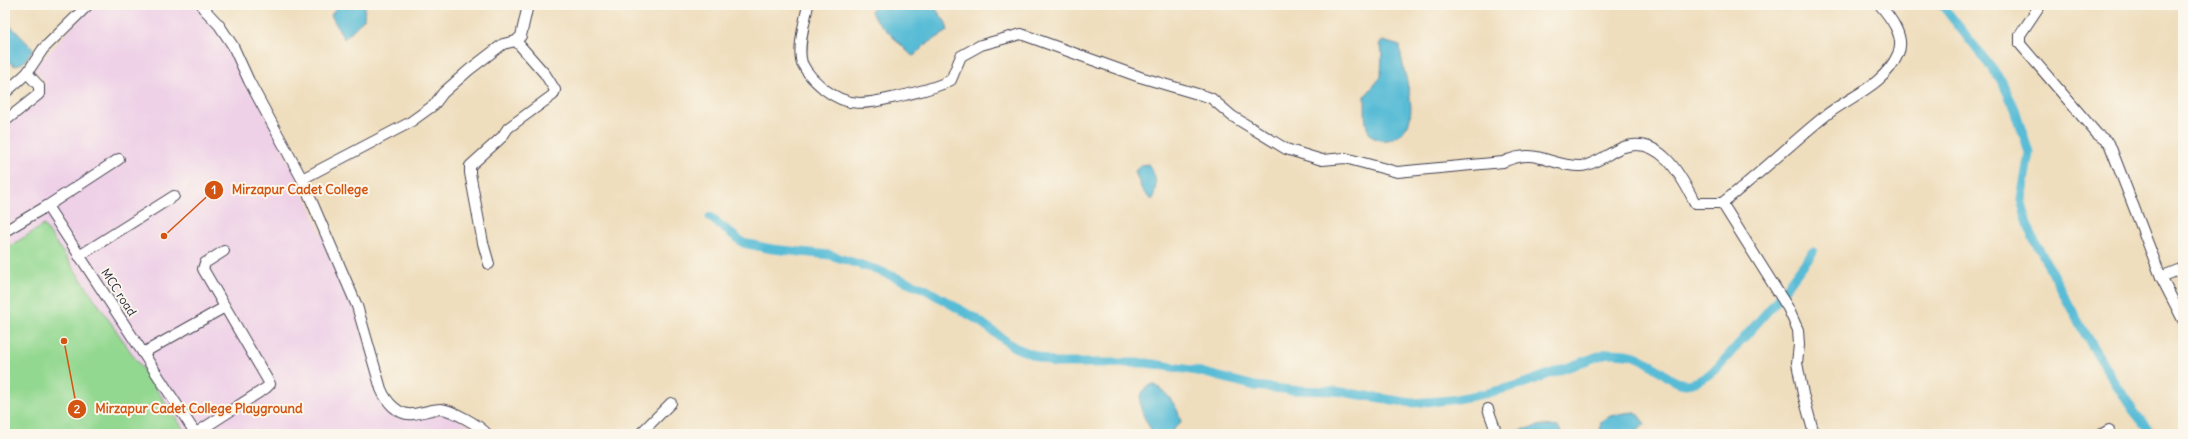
<svg xmlns="http://www.w3.org/2000/svg" width="2188" height="439" viewBox="0 0 2188 439" font-family="Delius,sans-serif">
<rect width="100%" height="100%" fill="#fbf7ec"/>
<filter id="ink" filterUnits="userSpaceOnUse"><feTurbulence type="fractalNoise" baseFrequency=".025" numOctaves="2"/><feDisplacementMap in="SourceGraphic" scale="8" xChannelSelector="R" yChannelSelector="G"/><feConvolveMatrix kernelMatrix="1 2 1 2 8 2 1 2 1" color-interpolation-filters="sRGB"/></filter>
<filter id="wash" filterUnits="userSpaceOnUse"><feTurbulence type="fractalNoise" baseFrequency=".012" numOctaves="4" result="noise"/><feDisplacementMap in="SourceGraphic" scale="16" xChannelSelector="R" yChannelSelector="G"/><feGaussianBlur stdDeviation="0.9" result="paint"/><feColorMatrix in="noise" values="0 0 0 0 0 0 0 0 0 0 0 0 0 0 0 0 0 1.4 0 .05"/><feComposite in="paint" operator="in"/></filter>
<g filter="url(#wash)">
<rect width="100%" height="100%" fill="#efdebe"/>
<polygon fill="#eed0e7" points="93,5 196,5 213,23 250,86 291,164 354,307 377,385 396,410 442,410 486,434 5,434 5,125 44,89 44,82 40,75 33,69"/>
<polygon fill="#93d890" stroke="#5a7d66" points="44,225 187,434 5,434 5,249"/>
<g fill="#58bcd6" stroke="#3d6f88">
<polygon points="339,5 365,5 364,19 344,39 331,15"/>
<polygon points="876,5 933,5 946,23 948,31 925,45 914,56 911,55 874,18 871,11"/>
<polygon points="7,22 33,49 24,62 15,66 5,58 5,23"/>
<path d="M1383,41L1400,46C1401,68 1416,101 1409,122C1405,135 1382,149 1370,134C1363,124 1366,107 1365,96L1381,77L1382,52L1379,44Z"/>
<path d="M1148,164C1157,176 1157,184 1153,199H1150L1142,190L1135,171L1141,165Z"/>
<path d="M1153,384C1166,390 1179,408 1181,422L1169,434H1154C1144,419 1129,394 1153,384Z"/>
<path d="M1636,412L1645,424L1634,434H1600L1601,422C1611,414 1622,413 1636,412Z"/>
<polygon points="1543,425 1558,427 1563,434 1509,434 1516,431"/>
</g>
<g fill="none" stroke-linecap="round" stroke-linejoin="round">
<g stroke="#58bcd6" stroke-width="9">
<polyline points="1942,5 2001,80 2015,109 2029,153 2021,200 2031,234 2086,336 2132,409 2152,434"/>
<path d="M710,217L743,243L772,249L830,255L877,270L925,289L978,320L1014,347L1054,363H1147L1197,371L1255,386L1292,390L1335,391L1412,403L1451,400L1488,393L1522,384L1607,353C1617,353 1626,353 1635,356C1670,369 1676,405 1718,367L1774,304L1813,252"/>
</g>
</g>
</g>
<g filter="url(#ink)">
<g fill="none" stroke-linecap="round" stroke-linejoin="round">
<defs>
<g id="minor">
<path d="M208,5L203,8L219,25L233,46L249,81L302,179L357,306L381,389C386,401 398,416 413,414C423,413 431,409 441,409C452,410 479,425 487,434"/>
<path d="M808,5C805,20 797,49 802,63C807,74 815,81 824,89C852,111 872,102 905,95C921,91 936,88 951,80L961,56L981,45L1021,34L1140,77L1211,98L1232,116L1286,149L1322,160L1345,158L1397,172L1503,162C1538,146 1548,167 1582,166C1594,165 1609,153 1621,148C1659,133 1681,175 1695,203H1722C1758,176 1790,144 1825,116C1850,96 1884,86 1898,54C1906,37 1890,17 1880,5"/>
<polyline points="2040,5 2020,35 2020,44 2097,134 2109,143 2161,277 2183,320"/>
<polyline points="5,93 27,73 43,49 88,5"/>
<polyline points="5,121 39,94 39,86 27,73"/>
<polyline points="302,179 409,123 434,105 443,93 469,70 503,44 516,41 521,36 528,5"/>
<polyline points="1722,203 1788,308 1798,330 1799,345 1797,363 1803,394 1814,434"/>
<polyline points="47,206 119,159"/>
<polyline points="5,231 47,206 196,434"/>
<polyline points="79,256 174,196"/>
<polyline points="489,264 483,243 470,173 470,166 502,137 508,128 553,95 555,90 545,74 516,41"/>
<polyline points="2161,277 2183,268"/>
<polyline points="143,353 225,307"/>
<polyline points="1488,409 1497,434"/>
<polyline points="196,433 266,388 270,384 203,269 205,263 224,251"/>
<polyline points="640,434 671,403"/>
<polyline points="2102,434 2109,430"/>
</g>
</defs>
<use href="#minor" stroke="#413e4f" stroke-width="12"/>
<use href="#minor" stroke="#fff" stroke-width="10"/>
</g>
</g>
<g text-anchor="middle" dominant-baseline="central" stroke-width="4" stroke-linejoin="round" paint-order="stroke">
<g font-size="12" fill="#22223b" stroke="#fbf7ec">
<text transform="translate(119 292) rotate(57)">MCC road</text>
</g>
</g>
<path fill="none" stroke="#d45411" stroke-width="1.5" d="M164 236L214 190M64 341L77 409"/>
<g fill="#d45411" stroke="#fbf7ec" stroke-width="1.5">
<circle cx="164" cy="236" r="4"/>
<circle cx="64" cy="341" r="4"/>
<circle cx="214" cy="190" r="10"/>
<circle cx="77" cy="409" r="10"/>
</g>
<g font-size="12" text-anchor="middle" font-weight="bold" fill="#fff">
<text x="214" y="194">1</text>
<text x="77" y="413">2</text>
</g>
<g font-size="13" text-anchor="middle" font-weight="bold" fill="#d45411" stroke="#fbf7ec" stroke-width="4" stroke-linejoin="round" paint-order="stroke">
<text x="300" y="194">Mirzapur Cadet College</text>
<text x="199" y="413">Mirzapur Cadet College Playground</text>
</g>
<rect width="2188" height="439" fill="none" stroke="#fbf7ec" stroke-width="20"/>
</svg>
